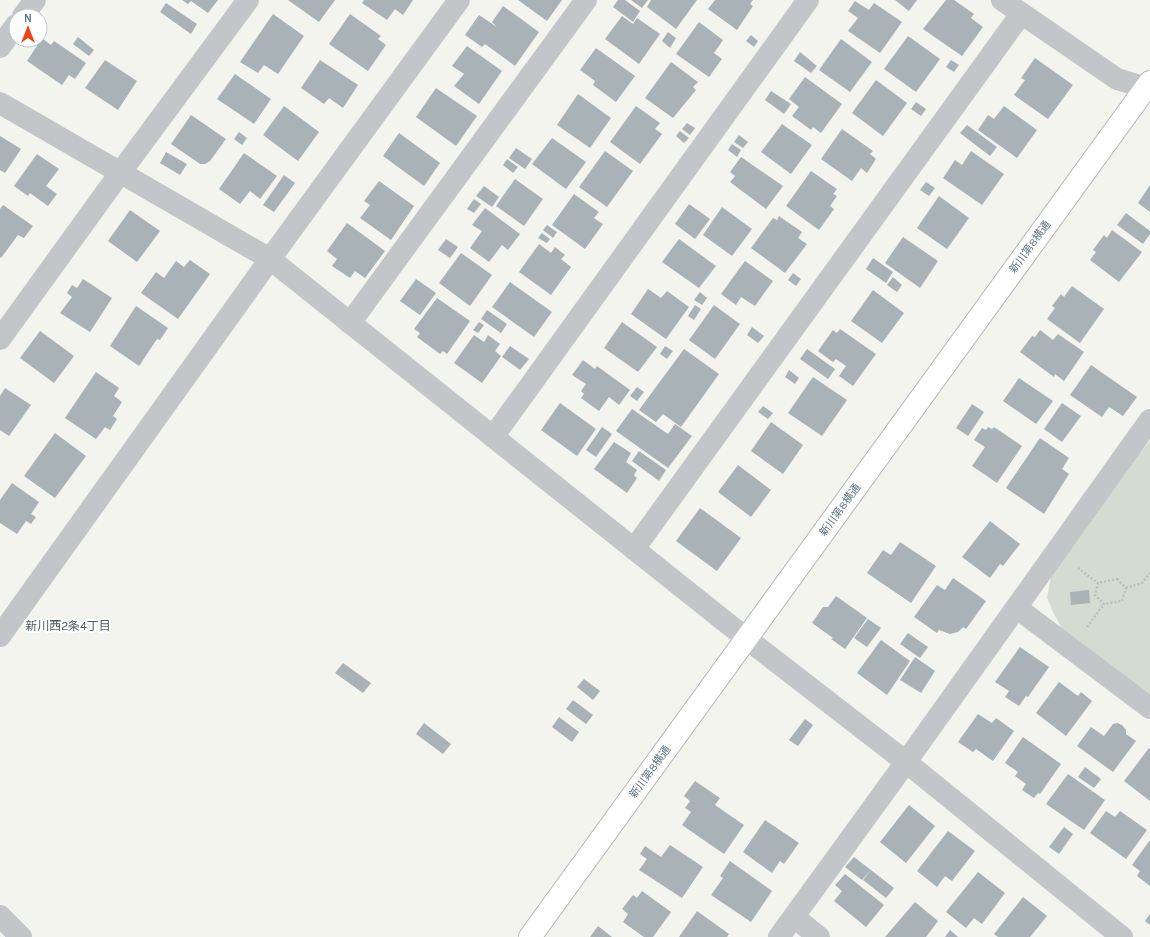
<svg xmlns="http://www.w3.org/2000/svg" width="1150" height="937" viewBox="0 0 1150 937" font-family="Karla,'Noto Sans JP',sans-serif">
<rect width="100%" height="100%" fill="#f4f4ef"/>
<polygon fill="#d4dbd0" points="1150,441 1150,698 1072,648 1052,610 1047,597 1056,553"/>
<g fill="#a9b2b6">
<polygon points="182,0 218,0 208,13 191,1 188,4"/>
<polygon points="288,0 335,0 319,22"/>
<polygon points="364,0 413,0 403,15 395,9 387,20 362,3"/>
<polygon points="518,0 562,0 547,21"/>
<polygon points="618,0 625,0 640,11 633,22 613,7"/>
<polygon points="631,0 648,0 642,8"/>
<polygon points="651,0 697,0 676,29 647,7"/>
<polygon points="715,0 753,0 750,4 753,6 737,30 708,9"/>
<polygon points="895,0 917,0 909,11"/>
<polygon points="946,0 954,0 974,14 971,18 983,27 962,56 923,29"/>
<polygon points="855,1 869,10 874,3 902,22 880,53 848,31 858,18 848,11"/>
<polygon points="166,3 197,24 191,34 160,12"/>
<polygon points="503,6 539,32 515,66 485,44 482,47 465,35 479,15 497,27 492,22"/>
<polygon points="273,14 304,36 278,74 264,65 258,73 240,62"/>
<polygon points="350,14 381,36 378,39 386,45 368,71 329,44"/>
<polygon points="622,16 633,24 637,18 660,34 639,64 605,39"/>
<polygon points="699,22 723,40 714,53 722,59 709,77 676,54"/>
<polygon points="668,32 676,38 670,48 662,41"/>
<polygon points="751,35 758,41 754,47 746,41"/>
<polygon points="908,36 940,59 916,92 884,69"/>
<polygon points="78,37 94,50 89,56 73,44"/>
<polygon points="42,38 51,45 54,41 86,63 75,79 69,75 62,85 27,61"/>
<polygon points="841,39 872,62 850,92 819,70"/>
<polygon points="467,46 502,71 479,104 454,86 464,74 452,66"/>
<polygon points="596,48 635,76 616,102 593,85 595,81 580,70"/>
<polygon points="800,52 817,66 811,73 794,61"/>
<polygon points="1035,58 1073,85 1048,119 1014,95 1025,80 1021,78"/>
<polygon points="105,60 137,81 118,110 85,88"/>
<polygon points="320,60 358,85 343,108 329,98 324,104 301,88"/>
<polygon points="951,60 959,65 954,72 946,67"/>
<polygon points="671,62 698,82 693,87 696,90 673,118 645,98"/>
<polygon points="235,74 271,99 254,124 217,99"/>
<polygon points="805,77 842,104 821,133 813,127 811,130 792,116 799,107 789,99"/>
<polygon points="876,80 907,103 883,136 852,113"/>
<polygon points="436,88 477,116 456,146 416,117"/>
<polygon points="771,91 791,104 784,114 765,100"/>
<polygon points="578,94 611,118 590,148 557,125"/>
<polygon points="916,102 926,109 921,116 911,109"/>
<polygon points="284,106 319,132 298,161 263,135"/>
<polygon points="636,106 660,123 655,129 662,134 640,164 610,142"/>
<polygon points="1004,106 1037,130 1017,158 978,130 988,115 994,119"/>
<polygon points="191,115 226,139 210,161 205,164 200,164 171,144"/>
<polygon points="687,123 695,128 690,135 682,129"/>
<polygon points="782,124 812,145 791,174 761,152"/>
<polygon points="967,125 997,147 990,156 960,133"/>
<polygon points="842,129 873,151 870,154 876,159 867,173 861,168 852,181 821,159"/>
<polygon points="680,131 689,138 684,143 676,136"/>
<polygon points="239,132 247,138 242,145 234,139"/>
<polygon points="399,133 440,163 424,186 383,156"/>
<polygon points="739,135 748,142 743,148 734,142"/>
<polygon points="0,136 21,149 5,173 0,170"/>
<polygon points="552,138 586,162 566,189 532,164"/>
<polygon points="732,144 741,150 737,157 728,150"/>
<polygon points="516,148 532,159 525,169 509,158"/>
<polygon points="605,151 633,171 607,207 579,187"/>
<polygon points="971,151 1004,174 982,205 943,178 955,160 962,165"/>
<polygon points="166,152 187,164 180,175 160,163"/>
<polygon points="244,153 277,176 260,199 250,191 240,204 219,189"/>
<polygon points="37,154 59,169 46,186 57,194 48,206 30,193 28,196 14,186"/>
<polygon points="741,157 783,186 766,209 730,182 735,176 730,172"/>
<polygon points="507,159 518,167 513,173 503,165"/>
<polygon points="811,171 837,189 833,194 837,196 830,206 834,209 819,230 786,206"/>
<polygon points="284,175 295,183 274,212 263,205"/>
<polygon points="515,179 543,199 524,226 496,206"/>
<polygon points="379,181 414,206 391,240 360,218 370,205 364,201"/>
<polygon points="926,182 935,188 929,196 920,190"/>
<polygon points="1150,185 1150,212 1138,203"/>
<polygon points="484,186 499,197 492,207 476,196"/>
<polygon points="574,194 599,212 594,218 603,224 585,249 552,225"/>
<polygon points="939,196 969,218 947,249 917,228"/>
<polygon points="474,199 481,204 474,213 467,209"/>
<polygon points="689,204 710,219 695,239 675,224"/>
<polygon points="3,205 33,226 24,238 18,235 1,258 0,257 0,209"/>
<polygon points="722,207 752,229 732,256 703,235"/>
<polygon points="485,208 520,234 508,250 502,245 489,262 470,248 482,231 472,225"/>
<polygon points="130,210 160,231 137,262 108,241"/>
<polygon points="1126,213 1150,231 1150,234 1143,244 1117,225"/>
<polygon points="779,216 802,232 798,238 807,244 785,273 751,248 773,218 777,220"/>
<polygon points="347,223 385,251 365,278 355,271 350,278 332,266 337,259 327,251"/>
<polygon points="547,225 557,232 553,238 543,230"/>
<polygon points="1112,230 1142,252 1119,282 1090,260 1096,252 1093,250 1104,235 1107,238"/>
<polygon points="542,233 550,239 547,243 538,238"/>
<polygon points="903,237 938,261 920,288 885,263"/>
<polygon points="446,239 458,247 450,258 438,250"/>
<polygon points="679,239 716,266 699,288 662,262"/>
<polygon points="539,244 551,253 555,247 565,255 561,259 571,267 551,295 519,272"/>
<polygon points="461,253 492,275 470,306 439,283"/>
<polygon points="873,258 893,272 886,283 866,269"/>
<polygon points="190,260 210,274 178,319 141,293 156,272 164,278 176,261 184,267"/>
<polygon points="745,261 773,281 755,306 741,297 736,305 721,294"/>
<polygon points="793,273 801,279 796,286 788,280"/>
<polygon points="893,277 902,285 897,292 887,285"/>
<polygon points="83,279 112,298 90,332 60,313 72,297 67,293 72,285 77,288"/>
<polygon points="416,279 436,293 420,315 400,301"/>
<polygon points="510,282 552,312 534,337 492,307"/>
<polygon points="1072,286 1104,309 1080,343 1047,319 1055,308 1052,306 1061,294 1064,297"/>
<polygon points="648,289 661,298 667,291 689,307 666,339 631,314"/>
<polygon points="873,290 904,313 882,343 851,321"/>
<polygon points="700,292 707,298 702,305 694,300"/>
<polygon points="437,298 470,321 447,354 443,351 440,354 417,337 420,333 414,329"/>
<polygon points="695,305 701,309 694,320 688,316"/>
<polygon points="714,305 740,324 715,359 689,340"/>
<polygon points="136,306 168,328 160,340 157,339 139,366 110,346"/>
<polygon points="487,310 507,324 501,333 481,319"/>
<polygon points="479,322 484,325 478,333 473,330"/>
<polygon points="622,322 657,347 638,372 604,348"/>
<polygon points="752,327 764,336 758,343 747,335"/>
<polygon points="840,329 876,354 853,386 839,376 846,366 836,359 833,362 818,351 833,330 837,333"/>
<polygon points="1040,330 1053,340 1058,334 1084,352 1064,381 1055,374 1054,377 1020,352 1032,336 1035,337"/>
<polygon points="40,331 74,356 54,383 20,358"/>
<polygon points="474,335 484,342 488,335 500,344 495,351 501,356 482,383 454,363"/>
<polygon points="510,346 529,359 520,370 502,357"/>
<polygon points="665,346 673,351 667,359 660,354"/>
<polygon points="684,349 719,374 681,427 663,414 656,422 639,410"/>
<polygon points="807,349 835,369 828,379 800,359"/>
<polygon points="583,360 595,369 597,366 630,390 619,405 609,397 599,411 581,398 584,394 581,391 586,384 572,375"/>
<polygon points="1091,365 1137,397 1123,416 1109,407 1102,417 1070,395"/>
<polygon points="789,370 799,378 795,384 785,377"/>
<polygon points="96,372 119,388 114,396 122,402 113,416 117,419 110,430 105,427 96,439 65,418"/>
<polygon points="813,377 847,400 822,436 788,413"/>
<polygon points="1019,378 1053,401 1036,424 1003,401"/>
<polygon points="637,387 644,392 637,401 630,396"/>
<polygon points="5,388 31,405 9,436 0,430 0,396"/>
<polygon points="560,403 596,429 577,456 541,430"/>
<polygon points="1062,403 1081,416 1062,442 1044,429"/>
<polygon points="972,404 984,412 968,436 956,428"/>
<polygon points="763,406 773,413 768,419 758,412"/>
<polygon points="632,409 668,434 675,424 692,436 668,468 616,431"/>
<polygon points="771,422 803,445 783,474 751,451"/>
<polygon points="602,427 612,434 596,457 586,450"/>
<polygon points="988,427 992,429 994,427 1022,446 997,483 972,466 985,447 974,440 982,428 986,430"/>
<polygon points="55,433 86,456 55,498 24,476"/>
<polygon points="1040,438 1069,458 1062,469 1069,474 1044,514 1006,488"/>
<polygon points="614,442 631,453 626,462 637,470 634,475 637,478 627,493 594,469"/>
<polygon points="639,451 666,470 659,481 632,461"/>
<polygon points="738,465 771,490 751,517 718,492"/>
<polygon points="12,483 39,502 31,514 36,517 31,524 26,521 17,534 0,523 0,500"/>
<polygon points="700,508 741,538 717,571 676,541"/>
<polygon points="990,521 1020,544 1003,566 1000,564 990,578 962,557"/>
<polygon points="900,542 936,566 911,603 867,573 883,550 891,555"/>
<polygon points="953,578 986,601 966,629 963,627 958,632 950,634 939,630 937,633 914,617 937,585 945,590"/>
<polygon points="1089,590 1090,603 1071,605 1070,592"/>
<polygon points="836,596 867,618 845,649 831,639 833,638 812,623 823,607 828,607"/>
<polygon points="868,619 881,628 867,647 854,638"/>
<polygon points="908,633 928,647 920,658 900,644"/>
<polygon points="881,640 910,661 887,695 857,673"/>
<polygon points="1020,647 1049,667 1028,697 1026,696 1019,706 1005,697 1009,691 995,682"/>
<polygon points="915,657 935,671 921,693 900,680"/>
<polygon points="343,663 371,683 363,693 335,673"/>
<polygon points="584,679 600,691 593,700 577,687"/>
<polygon points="1059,682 1078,696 1081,692 1092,701 1066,736 1036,713"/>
<polygon points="573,700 593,715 586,724 566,709"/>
<polygon points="978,714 992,723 996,718 1014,731 993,761 976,749 973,752 958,742"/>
<polygon points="559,717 579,732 572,742 552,727"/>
<polygon points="805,719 813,725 798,746 789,740"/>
<polygon points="424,723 451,744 443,754 416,734"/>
<polygon points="1117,723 1122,725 1126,730 1126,734 1136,741 1113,772 1077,746 1091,727 1104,736 1113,724"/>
<polygon points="1023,737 1061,764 1040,794 1038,793 1034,798 1022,790 1026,784 1015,776 1018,772 1005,763"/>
<polygon points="1149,748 1150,749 1150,801 1124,781"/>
<polygon points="1085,767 1101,779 1094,788 1078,777"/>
<polygon points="1068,774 1105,800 1084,830 1046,804"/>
<polygon points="695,781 720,798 715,805 744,825 724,854 682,825 691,812 685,808 690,801 684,796"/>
<polygon points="909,805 935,826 906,863 880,842"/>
<polygon points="1106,811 1115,817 1120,811 1147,830 1126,859 1090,833"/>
<polygon points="765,820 799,843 784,864 780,861 772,873 743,852"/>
<polygon points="1064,827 1073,834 1059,854 1049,847"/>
<polygon points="948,831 975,851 952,881 945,876 937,887 917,871"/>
<polygon points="1150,840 1150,886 1137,876 1140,871 1132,865"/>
<polygon points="670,845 703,867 682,898 639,870 647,859 640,854 645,846 661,857"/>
<polygon points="854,857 871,870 862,880 845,867"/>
<polygon points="730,861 772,891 751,922 711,895 723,878 720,876"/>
<polygon points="871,870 894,888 886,898 863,880"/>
<polygon points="978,872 1005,893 982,924 974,918 966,928 946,912"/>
<polygon points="845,874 884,905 866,927 834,901 842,891 835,885"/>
<polygon points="642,891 671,912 653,937 644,937 623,922 628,914 622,909 633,895 637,898"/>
<polygon points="1023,897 1047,916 1030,937 998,937 994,934"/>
<polygon points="915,902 938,921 926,937 885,937"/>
<polygon points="697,911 729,934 727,937 679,937"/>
<polygon points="1150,914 1150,925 1145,921"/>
<polygon points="598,926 612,937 590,937"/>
<polygon points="950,930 958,937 945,937"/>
</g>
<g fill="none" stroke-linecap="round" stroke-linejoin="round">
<defs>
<polyline id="secondary" points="530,937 1150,82"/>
</defs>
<use href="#secondary" stroke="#b2b8bc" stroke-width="24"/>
<g stroke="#bcbec0" stroke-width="2.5" stroke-dasharray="2 2" stroke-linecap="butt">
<polyline points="1078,568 1098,583"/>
<polygon points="1117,579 1126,588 1122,601 1104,604 1095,595 1098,583"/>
<polyline points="1126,588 1142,583 1150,573"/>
<polyline points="1087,627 1104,604"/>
</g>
<g stroke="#c3c6c9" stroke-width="22">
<polyline points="1002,0 1117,79 1150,89"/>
<polyline points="23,16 35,0"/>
<polyline points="0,47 16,25"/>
<polyline points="0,103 270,259 747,639 906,762 1122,937"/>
<polyline points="350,323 586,0"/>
<polyline points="0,339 120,173 248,0"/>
<polyline points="493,437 808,0"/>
<polyline points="634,549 1021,14"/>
<polyline points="1017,608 1150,708"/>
<polyline points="0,636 270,259 459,0"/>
<polyline points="0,916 21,937"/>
<polyline points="794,917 819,937"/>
<polyline points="779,937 906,762 1150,420"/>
</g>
<use href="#secondary" stroke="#fff" stroke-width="22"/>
</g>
<g text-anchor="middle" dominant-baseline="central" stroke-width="4" stroke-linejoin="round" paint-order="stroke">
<g font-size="11" fill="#617482" stroke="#fff">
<text transform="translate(1030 247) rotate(-54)">新川第8横通</text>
<text transform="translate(840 510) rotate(-54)">新川第8横通</text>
<text transform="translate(650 772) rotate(-54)">新川第8横通</text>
</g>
<g font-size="12" fill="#4f5d66" stroke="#fff">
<text x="68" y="626">新川西2条4丁目</text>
</g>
</g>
<g transform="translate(28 28)"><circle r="19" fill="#ffffff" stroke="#c0c7cd"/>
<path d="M0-3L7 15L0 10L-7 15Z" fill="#eb4318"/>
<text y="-6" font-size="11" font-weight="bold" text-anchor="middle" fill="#617482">N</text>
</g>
</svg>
